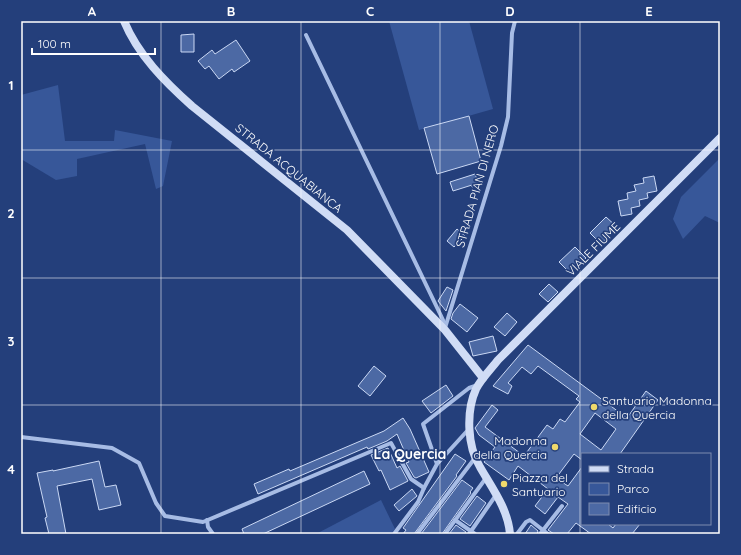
<svg xmlns="http://www.w3.org/2000/svg" width="741" height="555" viewBox="0 0 741 555" font-family="Quicksand,sans-serif">
<rect width="100%" height="100%" fill="#243f7b"/>
<g fill="#375799">
<polygon points="389,21 469,21 493,109 419,130"/>
<polygon points="58,85 65,141 114,141 115,130 172,141 163,186 156,189 145,144 77,159 77,176 56,180 21,159 21,95"/>
<polygon points="720,158 720,223 705,216 683,239 673,219 681,197"/>
<polygon points="381,500 395,529 391,534 316,534"/>
</g>
<g fill="#4c69a4" stroke="#cad8f4" fill-rule="evenodd">
<polygon points="194,34 194,52 181,52 181,35"/>
<polygon points="236,40 250,61 234,72 232,69 219,79 209,66 205,69 198,61 212,50 215,54"/>
<polygon points="469,116 481,161 437,174 424,128"/>
<polygon points="475,174 479,184 472,187 472,185 453,191 450,182"/>
<polygon points="654,176 657,191 647,193 648,198 639,200 640,206 631,208 632,214 621,216 618,201 628,199 627,193 636,191 634,185 644,183 643,178"/>
<polygon points="606,217 617,227 601,244 590,233"/>
<polygon points="457,229 465,236 454,247 447,241"/>
<polygon points="575,247 586,258 570,273 559,262"/>
<polygon points="549,284 558,292 548,302 539,294"/>
<polygon points="447,287 453,290 446,311 438,301"/>
<polygon points="460,304 478,318 467,332 451,319 453,313"/>
<polygon points="507,313 517,322 505,336 494,327"/>
<polygon points="493,336 497,351 473,356 469,342"/>
<path d="M528,345L627,418L646,391L658,400L620,454H582V460L574,454L556,478L568,486L582,467V524H608L613,528L616,524H640L632,534H591L576,523L567,534H554L548,530L568,504L558,497L545,514L535,506L548,489L518,466L509,480L484,462L495,447L479,435L475,428L492,405L498,410L485,427L524,456L547,425L553,429L560,419L565,422L580,402L576,399L579,396L538,366L531,374L522,367L508,383L512,386L508,394L493,386ZM595,413L616,429L601,450L580,434Z"/>
<polygon points="374,366 386,376 370,396 358,386"/>
<polygon points="446,385 453,396 431,413 422,401"/>
<polygon points="403,418 410,429 429,472 416,478 414,477 406,463 409,462 397,434 387,441 368,449 367,447 258,494 254,484 289,469 290,471 384,431"/>
<polygon points="388,448 397,468 400,466 408,481 390,490 381,470 379,471 371,455"/>
<polygon points="455,454 466,461 456,475 457,476 414,534 403,534 406,530 403,528"/>
<polygon points="99,461 105,487 116,485 121,505 99,510 92,479 57,486 66,534 49,534 45,518 47,517 37,473 53,470 53,471"/>
<polygon points="364,471 370,484 263,534 244,534 242,529"/>
<polygon points="462,480 473,488 470,492 471,493 442,534 421,534"/>
<polygon points="412,489 417,496 399,511 394,505"/>
<polygon points="477,496 486,503 470,526 460,519"/>
<polygon points="456,525 466,532 465,534 449,534"/>
<polygon points="531,525 538,531 537,534 525,534"/>
</g>
<g fill="none" stroke-linecap="round" stroke-linejoin="round">
<g stroke="#a7bce5" stroke-width="4">
<polyline points="306,35 443,320 444,328"/>
<polyline points="445,328 501,146 508,117 512,33 515,21"/>
<polyline points="21,437 112,448 139,463 156,503 165,516 203,522 391,443 411,479 424,488"/>
<polyline points="437,464 423,424 469,388 478,385"/>
<polyline points="207,520 208,527 213,534"/>
<polyline points="455,520 475,534"/>
<polyline points="394,534 418,502 424,488 437,464 468,430"/>
<polyline points="417,534 475,458"/>
<polyline points="445,534 486,478"/>
<polyline points="469,534 496,495"/>
<polyline points="517,534 526,522 530,520 548,534"/>
<polyline points="540,534 562,506"/>
</g>
<g stroke="#d0dcf5" stroke-width="8">
<path d="M124,21C138,55 165,82 192,106L347,230L445,330L483,378"/>
<path d="M510,534C508,509 492,488 480,467C467,446 466,411 476,389C481,379 491,369 498,360L720,138"/>
</g>
</g>
<path fill="none" stroke="#fff" stroke-width="1" stroke-opacity="0.55" d="M161,21V534M301,21V534M440,21V534M580,21V534M21,150H720M21,278H720M21,405H720"/>
<g fill="#efd96b" stroke="#243f7b" stroke-width="1.5">
<circle cx="594" cy="407" r="4"/>
<circle cx="555" cy="447" r="4"/>
<circle cx="504" cy="484" r="4"/>
</g>
<g text-anchor="middle" dominant-baseline="central" stroke-width="3.5" stroke-linejoin="round" paint-order="stroke">
<g font-size="12" fill="#fff" stroke="#243f7b">
<text transform="translate(289 168) rotate(39)">STRADA ACQUABIANCA</text>
<text transform="translate(477 186) rotate(-74)">STRADA PIAN DI NERO</text>
<text transform="translate(593 249) rotate(-45)">VIALE FIUME</text>
</g>
<g font-size="12" fill="#fff" stroke="#243f7b" text-anchor="start">
<text x="602" y="400">Santuario Madonna<tspan x="602" dy="14">della Quercia</tspan></text>
<text x="547" y="440" text-anchor="end">Madonna<tspan x="547" dy="14">della Quercia</tspan></text>
<text x="512" y="477">Piazza del<tspan x="512" dy="14">Santuario</tspan></text>
</g>
<g font-size="14" font-weight="bold" fill="#fff" stroke="#243f7b">
<text x="410" y="454">La Quercia</text>
</g>
</g>
<rect width="741" height="555" fill="none" stroke="#243f7b" stroke-width="44"/>
<rect x="581" y="453" width="130" height="72" fill="#243f7b" stroke="#7c8cb0"/>
<rect x="589" y="466" width="20" height="6" fill="#d0dcf5" stroke="#7c8cb0"/>
<text x="617" y="473" font-size="12" fill="#ffffff">Strada</text>
<rect x="589" y="483" width="20" height="12" fill="#375799" stroke="#7c8cb0"/>
<text x="617" y="493" font-size="12" fill="#ffffff">Parco</text>
<rect x="589" y="503" width="20" height="12" fill="#4c69a4" stroke="#7c8cb0"/>
<text x="617" y="513" font-size="12" fill="#ffffff">Edificio</text>
<path d="M32 48v6h123v-6" fill="none" stroke="#ffffff" stroke-width="2"/>
<text x="38" y="48" font-size="12" fill="#ffffff" stroke="#243f7b" stroke-width="3" paint-order="stroke">100 m</text>
<rect x="22" y="22" width="697" height="511" fill="none" stroke="#fff" stroke-width="1.5"/>
<g font-size="13" text-anchor="middle" font-weight="bold" fill="#fff">
<text x="92" y="16">A</text>
<text x="231" y="16">B</text>
<text x="370" y="16">C</text>
<text x="510" y="16">D</text>
<text x="649" y="16">E</text>
<text x="11" y="90">1</text>
<text x="11" y="218">2</text>
<text x="11" y="346">3</text>
<text x="11" y="474">4</text>
</g>
</svg>
